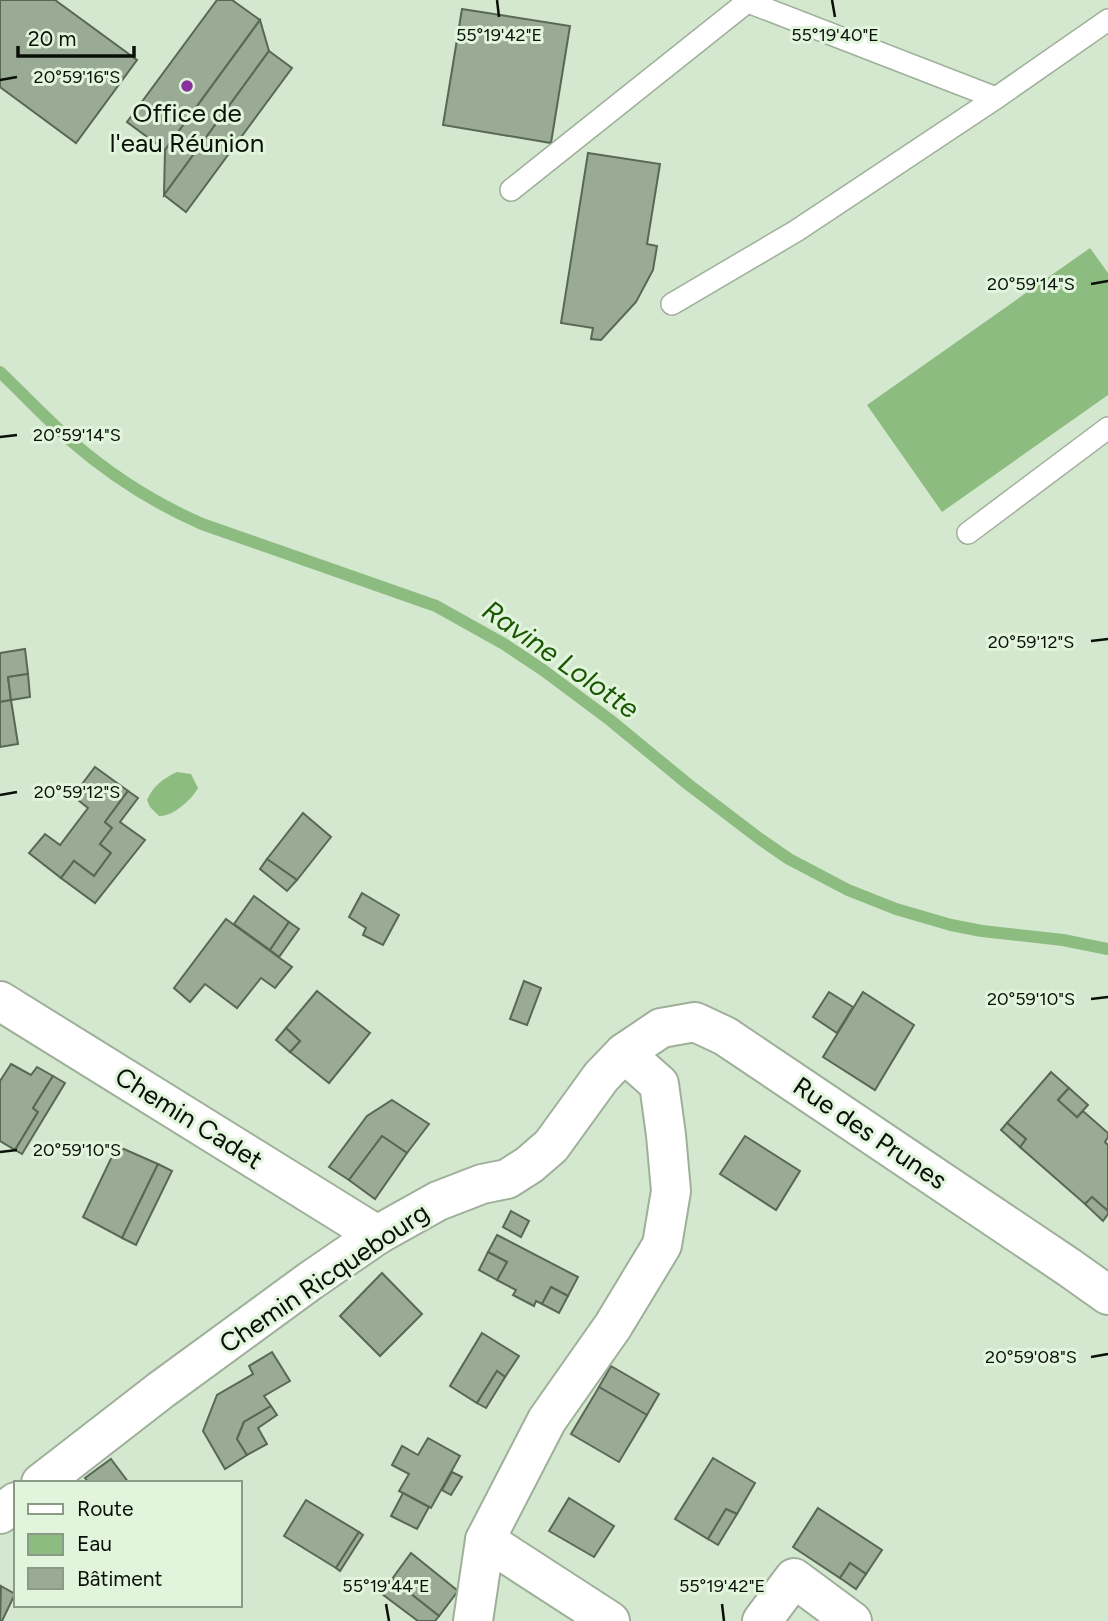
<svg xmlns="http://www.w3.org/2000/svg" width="1108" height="1621" viewBox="0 0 1108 1621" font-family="Figtree,sans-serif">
<rect width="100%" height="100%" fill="#d4e7cf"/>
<g fill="#8cbc7f">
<polygon points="1090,248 1108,273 1108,395 942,512 867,405"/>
<path d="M177,772L191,774L198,788C192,799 173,817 159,816L150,807L147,800C153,786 164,778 177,772Z"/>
</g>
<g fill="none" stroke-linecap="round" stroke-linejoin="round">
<path stroke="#8cbc7f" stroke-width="12" d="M0,372C23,394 46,418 70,440C109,474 154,503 202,524L436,606L504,644L543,670L610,720L689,785L760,839L789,859L848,890L896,909L951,925L982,931L1063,940L1108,949"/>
</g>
<g fill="#99ab95" stroke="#586854" stroke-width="2">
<polygon points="0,0 55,0 137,60 76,143 0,87"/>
<polygon points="217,0 232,0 260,20 165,150 127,122"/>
<polygon points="462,9 570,26 551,143 443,125"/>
<polygon points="260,20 269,51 164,195 165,150"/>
<polygon points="269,51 292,68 186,212 164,195"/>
<polygon points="588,153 660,164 647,244 657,246 653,270 636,302 601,340 591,339 593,328 561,323"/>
<polygon points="25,649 28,674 8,677 11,700 0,702 0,653"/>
<polygon points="28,674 30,697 11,700 8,677"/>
<polygon points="11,700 18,744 0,747 0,702"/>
<polygon points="95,767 128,791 105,822 112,828 100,844 111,853 94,876 74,861 61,878 29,853 45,834 60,845 88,808 73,796"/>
<polygon points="128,791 138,798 120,822 145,840 95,903 61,878 74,861 94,876 111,853 100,844 112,828 105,822"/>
<polygon points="303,813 331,837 297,880 267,859"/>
<polygon points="267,859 297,880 287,891 260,869"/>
<polygon points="362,893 399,915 383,945 363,935 366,928 349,917"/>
<polygon points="254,896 289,922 270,950 234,924"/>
<polygon points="226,919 292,967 275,988 261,978 237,1008 205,984 190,1002 174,988"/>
<polygon points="289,922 299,929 279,957 270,950"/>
<polygon points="524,981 541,988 527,1025 510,1019"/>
<polygon points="317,991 370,1033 329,1083 290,1052 300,1041 286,1028"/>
<polygon points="829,992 853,1007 837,1033 813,1017"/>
<polygon points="863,992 914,1025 875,1090 823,1057"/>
<polygon points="286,1028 300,1041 290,1052 276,1040"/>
<polygon points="11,1064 31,1075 37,1067 53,1076 33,1108 38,1112 15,1150 0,1141 0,1081"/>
<polygon points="1051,1072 1069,1088 1058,1100 1077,1117 1083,1111 1108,1133 1108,1137 1105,1142 1108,1145 1108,1211 1092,1197 1085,1204 1020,1147 1026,1139 1007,1123"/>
<polygon points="53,1076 65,1083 22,1154 15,1150 38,1112 33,1108"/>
<polygon points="1069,1088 1088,1105 1077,1117 1058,1100"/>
<polygon points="392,1100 429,1124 407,1153 382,1136 349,1180 329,1167 367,1116"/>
<polygon points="1007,1123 1026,1139 1020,1147 1001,1130"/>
<polygon points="382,1136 407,1153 375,1199 349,1180"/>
<polygon points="745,1136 800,1171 776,1210 720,1174"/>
<polygon points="117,1146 158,1164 122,1238 83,1217"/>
<polygon points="158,1164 172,1171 136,1245 122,1238"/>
<polygon points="1092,1197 1108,1211 1108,1214 1103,1221 1085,1204"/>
<polygon points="511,1211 529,1221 521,1237 503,1227"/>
<polygon points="497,1235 578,1277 568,1296 551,1287 542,1304 536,1301 534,1306 513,1295 516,1290 497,1280 507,1262 488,1252"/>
<polygon points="488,1252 507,1262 497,1280 479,1270"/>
<polygon points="382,1273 422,1314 380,1356 340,1316"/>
<polygon points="551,1287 568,1296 559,1313 542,1304"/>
<polygon points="482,1333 519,1356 505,1377 497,1371 477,1403 450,1386"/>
<polygon points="272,1352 290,1381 264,1396 271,1406 244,1422 237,1439 247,1455 225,1469 203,1431 217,1395 253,1374 249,1366"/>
<polygon points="611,1366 659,1394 647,1415 599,1387"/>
<polygon points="497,1371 505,1377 486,1408 477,1403"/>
<polygon points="599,1387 647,1415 619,1462 571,1434"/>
<polygon points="271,1406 277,1415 258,1428 267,1444 247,1455 237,1439 244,1422"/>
<polygon points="428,1438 460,1456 431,1508 399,1491 409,1474 392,1465 402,1446 418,1455"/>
<polygon points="713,1458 755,1483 737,1514 726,1509 708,1539 675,1519"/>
<polygon points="111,1459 129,1483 89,1483 85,1478"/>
<polygon points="452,1472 462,1477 451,1495 442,1490"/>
<polygon points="403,1493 429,1507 417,1529 391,1516"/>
<polygon points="569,1498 614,1526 594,1557 549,1531"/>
<polygon points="306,1500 359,1532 336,1568 284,1536"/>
<polygon points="818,1508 882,1550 866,1574 850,1563 840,1578 793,1547"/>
<polygon points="726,1509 737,1514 718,1545 708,1539"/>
<polygon points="359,1532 363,1535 340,1571 336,1568"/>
<polygon points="411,1553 458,1591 439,1616 392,1579"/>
<polygon points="850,1563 866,1574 856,1589 840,1578"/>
<polygon points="392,1579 439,1616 435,1621 418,1621 382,1594"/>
<polygon points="1,1586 15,1594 2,1621 0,1621"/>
</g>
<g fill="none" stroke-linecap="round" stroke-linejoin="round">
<defs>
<g id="service">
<polyline points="743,0 996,98"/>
<polyline points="511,190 747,2"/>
<polyline points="672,304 796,231 996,98 1108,20"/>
<polyline points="968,533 1108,428"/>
</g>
<g id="minor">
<polyline points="0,1001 377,1235"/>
<polyline points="41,1483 161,1390 310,1281 377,1235 438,1201 482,1184 507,1179 529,1165 551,1146 601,1077 624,1053 661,1028 695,1022 725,1036 1070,1268 1108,1295"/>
<polyline points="0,1514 16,1502"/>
<polyline points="485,1540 610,1621"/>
<polyline points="473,1621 485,1540 547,1420 613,1326 662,1245 671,1191 666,1135 659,1084 624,1053"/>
<polyline points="762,1621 794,1578 852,1621"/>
</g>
</defs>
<use href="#service" stroke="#9eb099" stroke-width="24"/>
<use href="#minor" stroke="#9eb099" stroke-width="42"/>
<use href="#service" stroke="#fff" stroke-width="21"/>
<use href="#minor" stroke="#fff" stroke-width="38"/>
</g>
<path fill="none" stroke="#091008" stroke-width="2.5" d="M497,0L499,17M832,0L835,17M0,80L17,77M1091,284L1108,281M0,437L17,435M1091,641L1108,639M0,795L17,792M1091,999L1108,997M0,1152L17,1150M1091,1357L1108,1354M386,1604L389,1621M722,1604L724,1621"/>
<circle fill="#88309c" stroke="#e1f4dc" stroke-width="2.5" cx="187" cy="86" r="7"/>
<g text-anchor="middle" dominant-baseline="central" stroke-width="6" stroke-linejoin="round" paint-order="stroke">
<g font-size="26" fill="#091008" stroke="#e1f4dc">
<text x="187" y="113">Office de<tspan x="187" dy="30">l'eau Réunion</tspan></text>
</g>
<g font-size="26" fill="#091008" stroke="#e1f4dc">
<text transform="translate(189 1118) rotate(32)">Chemin Cadet</text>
<text transform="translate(870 1133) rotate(34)">Rue des Prunes</text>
<text transform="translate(324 1278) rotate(-34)">Chemin Ricquebourg</text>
</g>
<g font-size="28" font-style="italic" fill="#185700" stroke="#e1f4dc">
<text transform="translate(561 659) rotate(35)">Ravine Lolotte</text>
</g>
</g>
<g font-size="18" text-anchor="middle" fill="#091008" stroke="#e1f4dc" stroke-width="6" stroke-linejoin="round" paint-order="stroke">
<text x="499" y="41">55°19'42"E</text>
<text x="835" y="41">55°19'40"E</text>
<text x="77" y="83">20°59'16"S</text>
<text x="1031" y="290">20°59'14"S</text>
<text x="77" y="441">20°59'14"S</text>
<text x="1031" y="648">20°59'12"S</text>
<text x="77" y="798">20°59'12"S</text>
<text x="1031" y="1005">20°59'10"S</text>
<text x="77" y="1156">20°59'10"S</text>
<text x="1031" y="1363">20°59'08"S</text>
<text x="386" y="1592">55°19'44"E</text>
<text x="722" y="1592">55°19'42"E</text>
</g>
<rect x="14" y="1481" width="228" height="126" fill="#e1f4dc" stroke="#8b9987" stroke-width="2"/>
<rect x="28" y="1504" width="35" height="10" fill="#ffffff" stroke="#8b9987" stroke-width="2"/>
<text x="77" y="1516" font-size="21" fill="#091008">Route</text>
<rect x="28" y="1534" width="35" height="21" fill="#8cbc7f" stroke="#8b9987" stroke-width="2"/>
<text x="77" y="1551" font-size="21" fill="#091008">Eau</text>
<rect x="28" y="1568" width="35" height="21" fill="#99ab95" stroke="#8b9987" stroke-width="2"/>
<text x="77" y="1586" font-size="21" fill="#091008">Bâtiment</text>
<path d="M18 46v10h116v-10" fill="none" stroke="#091008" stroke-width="3.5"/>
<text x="28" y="46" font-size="21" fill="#091008" stroke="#e1f4dc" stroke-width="5" paint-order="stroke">20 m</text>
</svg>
